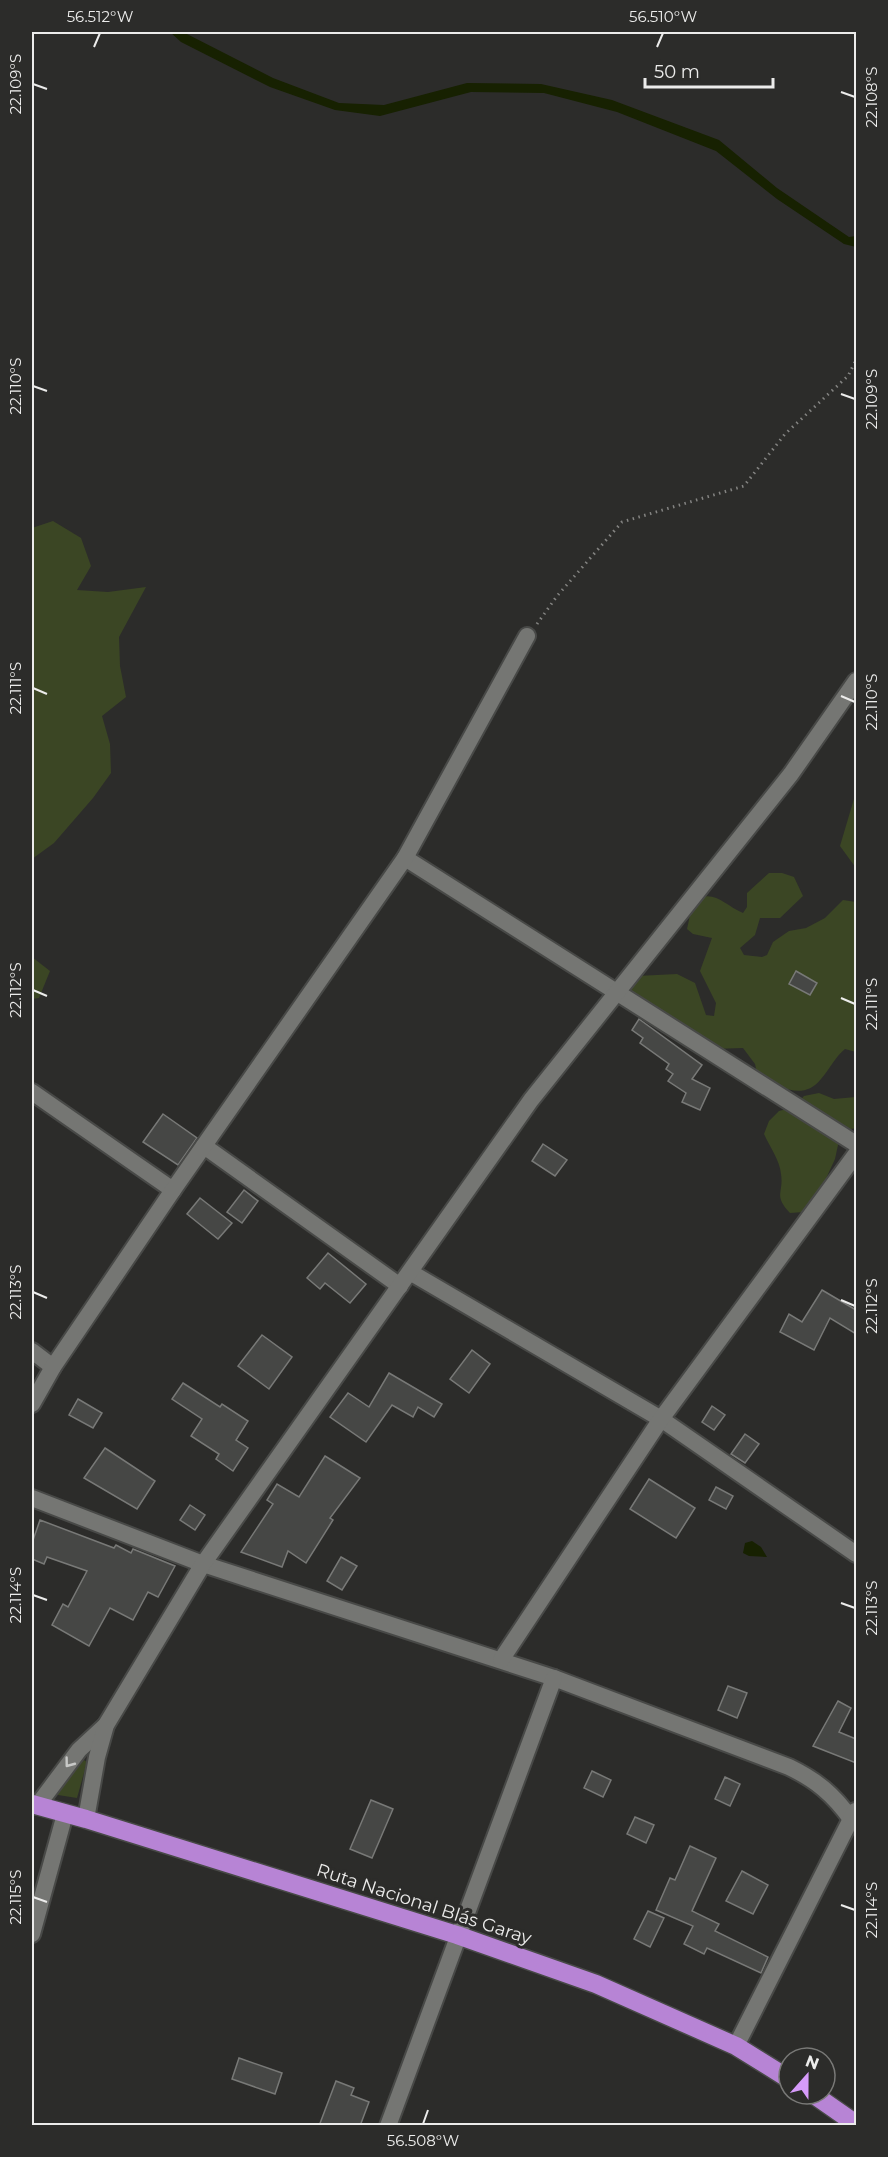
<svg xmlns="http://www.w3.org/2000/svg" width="888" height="2157" viewBox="0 0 888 2157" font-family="Montserrat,sans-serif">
<rect width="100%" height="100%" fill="#2c2c2a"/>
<g fill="#3b4624">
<polygon points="53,521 81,538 91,566 77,590 108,592 146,587 119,637 120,666 126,697 102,716 110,744 111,773 93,798 54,843 32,859 32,528"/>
<polygon points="856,792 856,868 840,846"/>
<path d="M769,873H782L794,877L803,896L780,918H760L755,935L740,948L744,955L762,957L767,955L773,942L789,931L806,928L825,918L843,900L856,902V1052L845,1049C835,1057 829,1070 821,1079C802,1103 776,1085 757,1073L755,1064L743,1048L712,1049L630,994L637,976L677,974L695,983L706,1015L714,1016L716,1003L700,971L712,938L693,934L687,929L693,901C714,888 724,905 743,913L747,907V893Z"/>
<polygon points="32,957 50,971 39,998 32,999"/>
<path d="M819,1093L834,1099L856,1097V1128L841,1131L835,1159L823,1185L804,1212L790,1213C773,1195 784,1193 781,1174C780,1161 770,1147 764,1134L769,1121L779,1111L794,1107L804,1096Z"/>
<polygon points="84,1760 87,1762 77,1798 58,1795 58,1791"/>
</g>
<g fill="#172101">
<polygon points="170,32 183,32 273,78 339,103 384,105 467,83 541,84 612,100 719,140 777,188 849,237 856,236 856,247 844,244 777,199 716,151 617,112 544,93 471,92 380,116 335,110 270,87 181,42"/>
<polygon points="752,1541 761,1547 767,1557 749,1556 743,1553 745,1543"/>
</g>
<g fill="#464745" stroke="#787977" stroke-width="1.5">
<polygon points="796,971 817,983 810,995 789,984"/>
<polygon points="639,1019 702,1065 692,1079 710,1088 700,1110 682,1102 686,1093 668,1081 673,1074 666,1069 669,1064 640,1043 643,1038 632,1030"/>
<polygon points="163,1114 197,1138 178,1165 143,1142"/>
<polygon points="543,1144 567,1160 555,1176 532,1161"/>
<polygon points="244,1190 258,1201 242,1223 227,1212"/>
<polygon points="200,1198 232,1223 218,1239 187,1214"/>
<polygon points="328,1253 366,1284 350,1303 325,1283 320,1289 307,1278"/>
<polygon points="822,1290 856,1310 856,1334 830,1318 814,1350 780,1332 789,1314 802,1322"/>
<polygon points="262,1335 292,1357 269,1389 238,1366"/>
<polygon points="472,1350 490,1364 469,1393 450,1379"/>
<polygon points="389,1373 442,1404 434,1417 418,1407 413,1417 392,1405 366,1442 330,1417 348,1393 369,1407"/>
<polygon points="183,1383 220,1407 222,1404 248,1421 236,1440 248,1448 233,1471 216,1459 219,1454 191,1436 202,1419 172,1399"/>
<polygon points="78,1399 102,1413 93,1428 69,1415"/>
<polygon points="712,1406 725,1415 714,1430 702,1422"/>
<polygon points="745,1434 759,1444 745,1463 731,1454"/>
<polygon points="105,1448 155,1481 137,1509 84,1478"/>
<polygon points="325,1456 360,1478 330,1518 333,1520 306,1563 288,1551 282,1567 241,1552 273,1504 267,1500 277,1484 299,1497"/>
<polygon points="649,1479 695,1508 676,1538 630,1509"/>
<polygon points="716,1487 733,1496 726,1509 709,1500"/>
<polygon points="190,1505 205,1515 195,1530 180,1520"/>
<polygon points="40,1520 114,1548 116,1545 131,1553 133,1549 175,1566 158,1597 148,1592 133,1620 110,1608 89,1646 52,1625 63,1604 68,1607 87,1571 47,1557 44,1564 32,1559 32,1543"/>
<polygon points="341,1557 357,1566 342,1590 327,1581"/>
<polygon points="728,1686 747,1693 737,1718 718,1710"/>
<polygon points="838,1701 851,1708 839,1732 856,1739 856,1763 813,1746"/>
<polygon points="592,1771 611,1780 603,1797 584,1788"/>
<polygon points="725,1777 740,1784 730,1806 715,1799"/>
<polygon points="371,1800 393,1809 372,1858 350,1849"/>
<polygon points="635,1817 654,1825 646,1843 627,1834"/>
<polygon points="690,1846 716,1858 692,1911 719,1924 715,1931 768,1957 761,1973 707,1948 704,1954 684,1944 693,1926 656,1910 670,1878 675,1880"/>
<polygon points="742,1871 768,1885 753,1914 726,1901"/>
<polygon points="648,1911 664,1918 650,1947 634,1939"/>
<polygon points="239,2058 282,2073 275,2094 232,2079"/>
<polygon points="336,2081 354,2088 351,2095 369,2102 360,2126 319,2126"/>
</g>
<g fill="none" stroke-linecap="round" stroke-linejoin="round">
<defs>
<g id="street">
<polyline points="405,858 856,1144"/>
<polyline points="32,1092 173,1190"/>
<polyline points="204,1146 400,1286"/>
<polyline points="410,1272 661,1419 856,1554"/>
<polyline points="32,1351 53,1367"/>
<polyline points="32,1404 53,1367 173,1190 405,858 527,636"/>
<path d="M32,1498L203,1564L554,1678L789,1767C816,1780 833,1794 851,1819"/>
<polyline points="501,1660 661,1419 856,1154"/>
<polyline points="37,1806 79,1750 106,1725"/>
<polyline points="86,1819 97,1757 106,1725 203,1564 531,1100 791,774 856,681"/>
<polyline points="32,1934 65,1814"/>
<polyline points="736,2046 855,1811"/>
<polyline points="388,2126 554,1678"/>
</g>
<g id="highway">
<polyline points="32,1804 86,1819 457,1935 596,1984 736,2046 789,2079"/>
<polyline points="813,2094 856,2124"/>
</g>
</defs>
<use href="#street" stroke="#484947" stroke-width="20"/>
<use href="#highway" stroke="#484947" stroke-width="21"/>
<polyline stroke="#848482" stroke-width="3" stroke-dasharray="1.5 4.5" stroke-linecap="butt" points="537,624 557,596 622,522 744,486 785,434 848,376 856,360"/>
<use href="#street" stroke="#757673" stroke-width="16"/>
<use href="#highway" stroke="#b784d5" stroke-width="18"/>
</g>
<defs><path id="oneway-chevron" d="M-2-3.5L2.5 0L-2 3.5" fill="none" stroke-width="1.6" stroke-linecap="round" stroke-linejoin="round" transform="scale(1.5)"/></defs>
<use stroke="#c8c9c7" href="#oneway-chevron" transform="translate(69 1763) rotate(127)"/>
<path fill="none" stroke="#ececeb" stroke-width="2" d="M94,47L100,33M657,47L663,33M33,84L47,89M841,92L855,97M33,386L47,391M841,394L855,399M33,688L47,694M841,696L855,702M33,990L47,996M841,998L855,1004M33,1292L47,1298M841,1300L855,1306M33,1595L47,1600M841,1603L855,1608M33,1897L47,1902M841,1905L855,1910M423,2124L428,2110"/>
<g text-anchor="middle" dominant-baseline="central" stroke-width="6" stroke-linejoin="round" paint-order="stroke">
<g font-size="18" fill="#ececeb" stroke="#2c2c2a">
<text transform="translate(424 1904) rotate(18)">Ruta Nacional Blás Garay</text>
</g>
</g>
<rect width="888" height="2157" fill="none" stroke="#2c2c2a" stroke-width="66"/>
<g transform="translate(807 2076) rotate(21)"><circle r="28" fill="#2c2c2a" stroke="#797977" stroke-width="1.5"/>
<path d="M0-4.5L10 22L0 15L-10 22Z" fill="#d69bfa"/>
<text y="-9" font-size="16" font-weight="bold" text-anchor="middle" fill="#ececeb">N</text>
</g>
<path d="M645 78v9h128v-9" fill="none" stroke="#ececeb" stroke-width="3"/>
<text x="654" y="78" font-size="18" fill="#ececeb" stroke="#2c2c2a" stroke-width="4.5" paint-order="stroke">50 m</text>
<rect x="33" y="33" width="822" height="2091" fill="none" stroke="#ececeb" stroke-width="2"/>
<g font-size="15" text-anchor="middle" fill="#ececeb">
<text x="100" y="22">56.512°W</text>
<text x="663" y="22">56.510°W</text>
<text transform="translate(16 84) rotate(-90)" y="5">22.109°S</text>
<text transform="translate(872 97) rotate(-90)" y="5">22.108°S</text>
<text transform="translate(16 386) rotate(-90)" y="5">22.110°S</text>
<text transform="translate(872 399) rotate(-90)" y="5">22.109°S</text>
<text transform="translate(16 688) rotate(-90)" y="5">22.111°S</text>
<text transform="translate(872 702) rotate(-90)" y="5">22.110°S</text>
<text transform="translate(16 990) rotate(-90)" y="5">22.112°S</text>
<text transform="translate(872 1004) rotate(-90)" y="5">22.111°S</text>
<text transform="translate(16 1292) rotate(-90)" y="5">22.113°S</text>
<text transform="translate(872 1306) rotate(-90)" y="5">22.112°S</text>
<text transform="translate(16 1595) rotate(-90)" y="5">22.114°S</text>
<text transform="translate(872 1608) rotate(-90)" y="5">22.113°S</text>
<text transform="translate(16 1897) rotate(-90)" y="5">22.115°S</text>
<text transform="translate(872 1910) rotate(-90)" y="5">22.114°S</text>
<text x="423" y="2146">56.508°W</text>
</g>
</svg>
